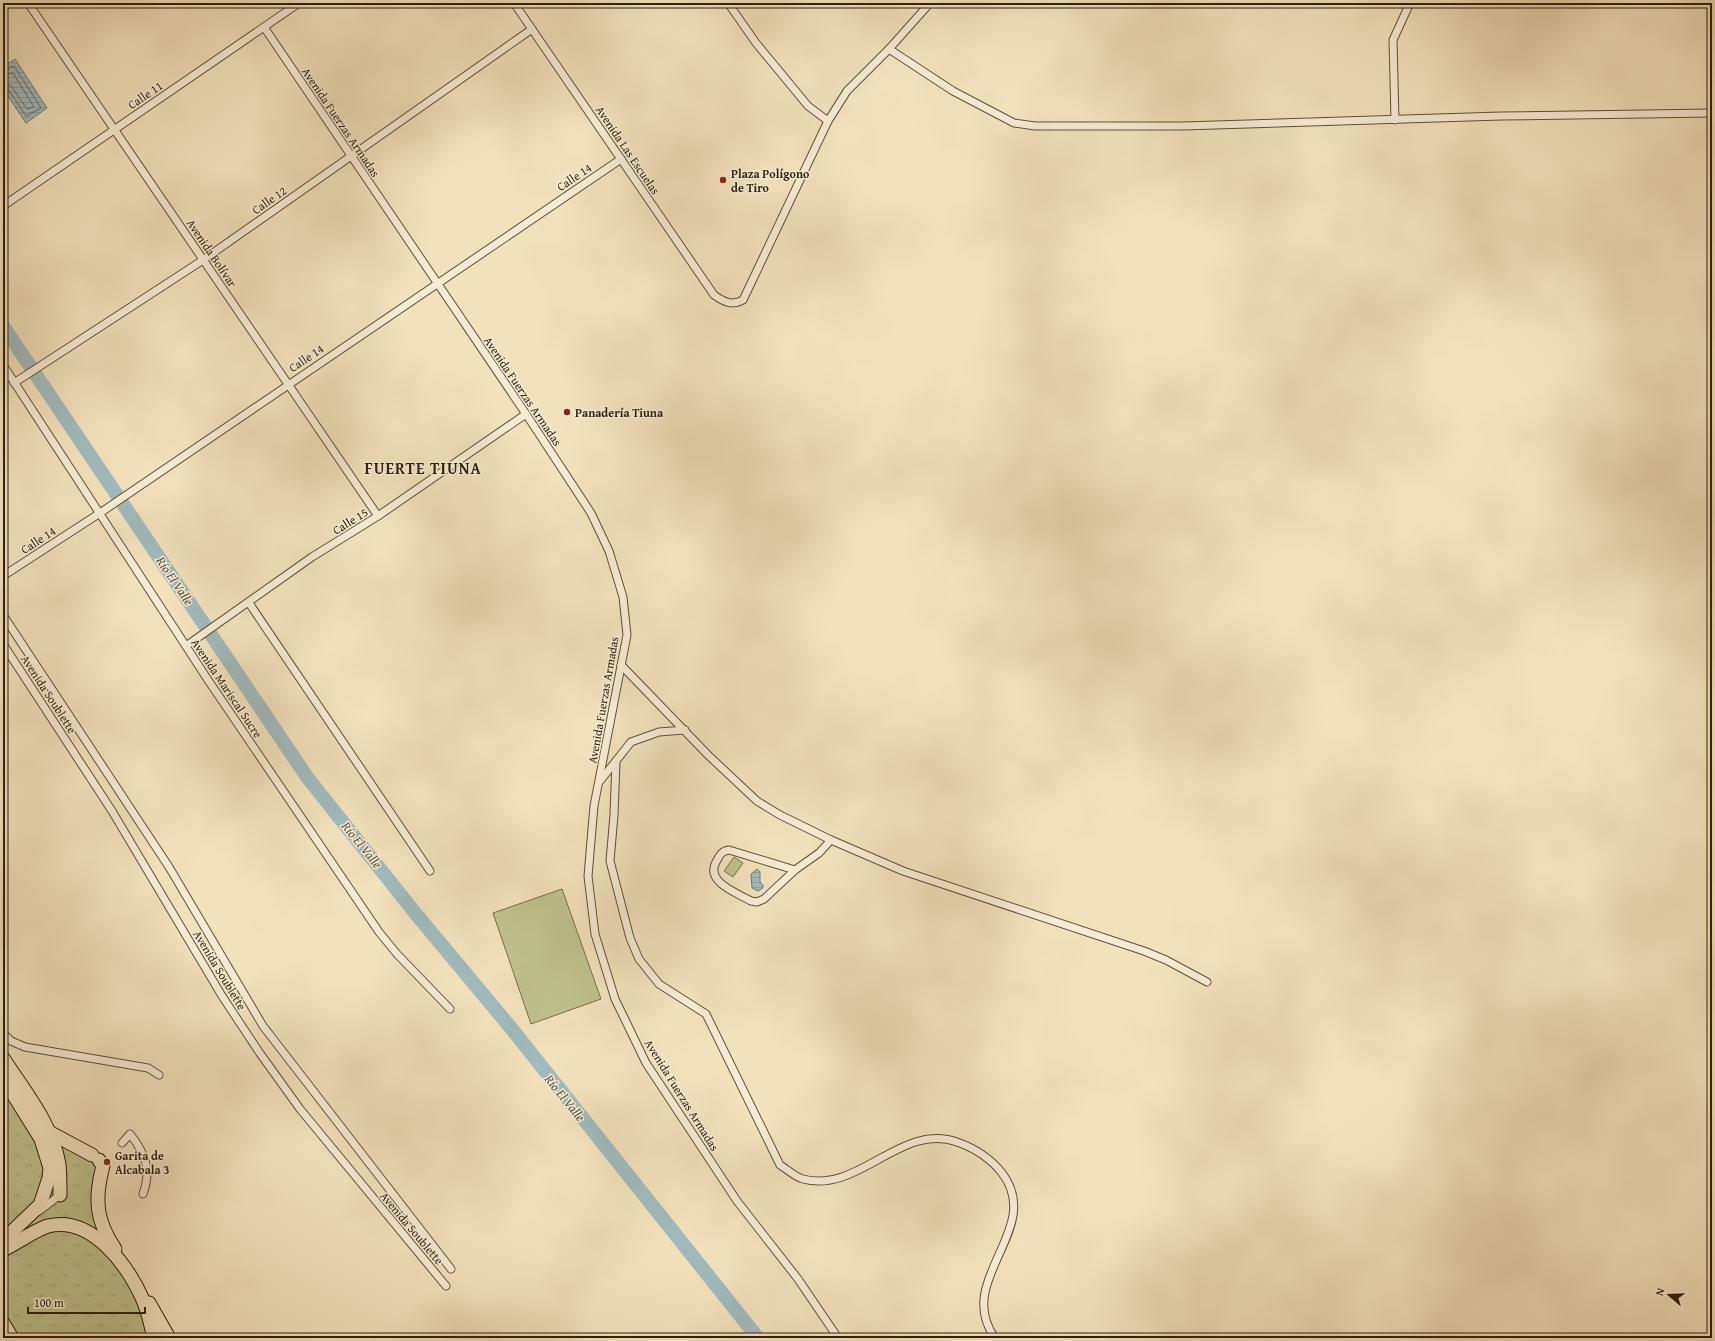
<svg xmlns="http://www.w3.org/2000/svg" width="1715" height="1341" viewBox="0 0 1715 1341" font-family="'Gentium Book Plus',serif">
<defs>
<pattern id="grass-tufts" width="24" height="20" patternUnits="userSpaceOnUse"><rect width="24" height="20" fill="#bfc28d"/><path d="M3 7l-1-3M5 7V3M7 7l1-3M15 17l-1-3M17 17v-4M19 17l1-3" fill="none" stroke="#a4a678"/></pattern>
<pattern id="water-rules" width="6" height="5" patternUnits="userSpaceOnUse"><rect width="6" height="5" fill="#a2babd"/><path d="M0 2.5h6" fill="none" stroke="#8c9fa1"/></pattern>
</defs>
<rect width="100%" height="100%" fill="#f2e2bc"/>
<filter id="stains"><feTurbulence type="fractalNoise" baseFrequency=".005" numOctaves="4"/><feColorMatrix values="0 0 0 0 .2 0 0 0 0 .09 0 0 0 0 .02 0 0 0 .5 -.17"/></filter>
<radialGradient id="worn" r=".72"><stop offset=".6" stop-color="#630" stop-opacity="0"/><stop offset="1" stop-color="#630" stop-opacity=".3"/></radialGradient>
<polygon fill="url(#grass-tufts)" stroke="#76704c" points="3,1058 49,1132 99,1160 99,1215 169,1338 12,1338 3,1323"/>
<g fill="#bfc28d" stroke="#76704c">
<polygon points="734,857 743,863 733,877 724,871"/>
<polygon points="562,889 601,999 531,1024 493,913"/>
</g>
<g fill="url(#water-rules)" stroke="#747c75">
<polygon points="15,59 47,108 26,123 3,89 3,67"/>
<polygon points="757,869 760,872 760,882 763,885 763,888 758,891 752,888 751,874"/>
</g>
<g fill="none" stroke-linecap="round" stroke-linejoin="round">
<g stroke="#686c64" stroke-width="1">
<polyline points="3,70 14,66 41,108 26,116 8,89 3,87"/>
<polyline points="3,75 13,73 34,107 27,109 11,86 3,82"/>
</g>
<polyline stroke="#a2babd" stroke-width="14" points="3,326 307,777 416,914 511,1028 758,1338"/>
<defs>
<g id="minor">
<polyline points="28,3 378,516"/>
<path d="M514,3L714,295C724,302 732,306 743,300L828,121L847,91L889,49L930,3"/>
<polyline points="728,3 756,43 808,106 828,121"/>
<polyline points="264,27 526,414 591,513 609,551 623,597 627,635 594,806 588,876 595,934 615,999 646,1063 737,1201 798,1279 838,1338"/>
<polyline points="889,49 953,91 1014,123 1035,126 1183,126 1501,116 1712,113"/>
<polyline points="1395,120 1393,40 1410,3"/>
<polyline points="3,206 299,3"/>
<polyline points="3,365 208,680 379,932 397,954 450,1009"/>
<polyline points="14,383 203,260 532,29"/>
<polyline points="3,576 100,513 621,159"/>
<polyline points="249,603 430,871"/>
<polyline points="3,615 169,867 263,1026 451,1269"/>
<polyline points="3,644 112,811 222,996 259,1052 300,1109 446,1286"/>
<polyline points="186,646 312,557 378,516 526,414"/>
<polyline points="621,665 708,755 757,801 780,815 831,840 903,871 1144,951 1166,960 1207,982"/>
<path d="M616,762L614,815L610,861L630,938L639,959L659,984L706,1014L780,1165C787,1169 795,1177 803,1179C859,1194 901,1122 957,1142C974,1148 991,1159 1002,1173C1045,1229 953,1280 995,1338"/>
<polyline points="600,781 631,742 659,732 685,730"/>
<path d="M795,870L729,850C721,851 720,855 716,862C705,882 737,893 751,901L757,902L764,899L795,870L819,853L831,840"/>
<polyline points="3,1033 11,1041 25,1047 148,1068 159,1075"/>
<path d="M122,1143L130,1134C145,1153 152,1170 143,1194"/>
<polyline points="39,1211 60,1195"/>
</g>
<g id="motorway">
<path d="M3,1058C25,1092 52,1124 59,1164C60,1175 60,1185 60,1195"/>
<polyline points="3,1078 41,1139 50,1168 49,1178 40,1205 3,1240"/>
<polyline points="49,1132 92,1155"/>
<path d="M99,1160L103,1166C94,1199 96,1221 115,1249"/>
<path d="M5,1249C17,1243 35,1230 48,1226C92,1215 128,1266 143,1300C148,1311 151,1326 154,1338"/>
<polyline points="149,1303 169,1338"/>
<polyline points="3,1323 12,1338"/>
</g>
</defs>
<use href="#minor" stroke="#5f5036" stroke-width="9"/>
<use href="#motorway" stroke="#2e1f0a" stroke-width="15"/>
<use href="#minor" stroke="#f7ecd3" stroke-width="7"/>
<use href="#motorway" stroke="#f2e2bc" stroke-width="13"/>
</g>
<g fill="#8f2418" stroke="#f7ecd3" stroke-width="1.5">
<circle cx="723" cy="180" r="4"/>
<circle cx="567" cy="412" r="4"/>
<circle cx="107" cy="1162" r="4"/>
</g>
<g text-anchor="middle" dominant-baseline="central" stroke-width="3" stroke-linejoin="round" paint-order="stroke">
<g font-size="12" fill="#2e1f0a" stroke="#f7ecd3">
<text transform="translate(145 95) rotate(-34)">Calle 11</text>
<text transform="translate(341 122) rotate(56)">Avenida Fuerzas Armadas</text>
<text transform="translate(628 150) rotate(56)">Avenida Las Escuelas</text>
<text transform="translate(574 177) rotate(-34)">Calle 14</text>
<text transform="translate(269 200) rotate(-35)">Calle 12</text>
<text transform="translate(212 253) rotate(56)">Avenida Bolívar</text>
<text transform="translate(306 358) rotate(-34)">Calle 14</text>
<text transform="translate(523 391) rotate(56)">Avenida Fuerzas Armadas</text>
<text transform="translate(350 521) rotate(-32)">Calle 15</text>
<text transform="translate(38 540) rotate(-33)">Calle 14</text>
<text transform="translate(227 688) rotate(56)">Avenida Mariscal Sucre</text>
<text transform="translate(49 694) rotate(57)">Avenida Soublette</text>
<text transform="translate(603 700) rotate(-80)">Avenida Fuerzas Armadas</text>
<text transform="translate(220 970) rotate(59)">Avenida Soublette</text>
<text transform="translate(682 1095) rotate(58)">Avenida Fuerzas Armadas</text>
<text transform="translate(412 1228) rotate(50)">Avenida Soublette</text>
</g>
<g font-size="12" font-weight="bold" fill="#2e1f0a" stroke="#f7ecd3" text-anchor="start">
<text x="731" y="173">Plaza Polígono<tspan x="731" dy="14">de Tiro</tspan></text>
<text x="575" y="412">Panadería Tiuna</text>
<text x="115" y="1155">Garita de<tspan x="115" dy="14">Alcabala 3</tspan></text>
</g>
<g font-size="13" font-style="italic" fill="#514e40" stroke="#f7ecd3">
<text transform="translate(175 581) rotate(56)">Río El Valle</text>
<text transform="translate(362 845) rotate(51)">Río El Valle</text>
<text transform="translate(565 1098) rotate(51)">Río El Valle</text>
</g>
<g font-size="16" font-weight="bold" letter-spacing="1" fill="#2e1f0a" stroke="#f7ecd3">
<text x="423" y="468">FUERTE TIUNA</text>
</g>
</g>
<rect width="1715" height="1341" fill="none" stroke="#f2e2bc" stroke-width="16"/>
<rect x="4" y="4" width="1707" height="1333" fill="none" stroke="#2e1f0a" stroke-width="2"/>
<rect x="8" y="8" width="1699" height="1325" fill="none" stroke="#2e1f0a"/>
<g transform="translate(1669 1295) rotate(289)" stroke="#f7ecd3" stroke-width="3" paint-order="stroke">
<path d="M0-3L7 15L0 10L-7 15Z" fill="#2e1f0a"/>
<text y="-6" font-size="11" font-weight="bold" text-anchor="middle" fill="#2e1f0a">N</text>
</g>
<path d="M28 1307v6h117v-6" fill="none" stroke="#2e1f0a" stroke-width="2"/>
<text x="34" y="1307" font-size="12" fill="#2e1f0a" stroke="#f7ecd3" stroke-width="3" paint-order="stroke">100 m</text>
<rect width="100%" height="100%" filter="url(#stains)"/>
<rect width="100%" height="100%" fill="url(#worn)"/>
</svg>
